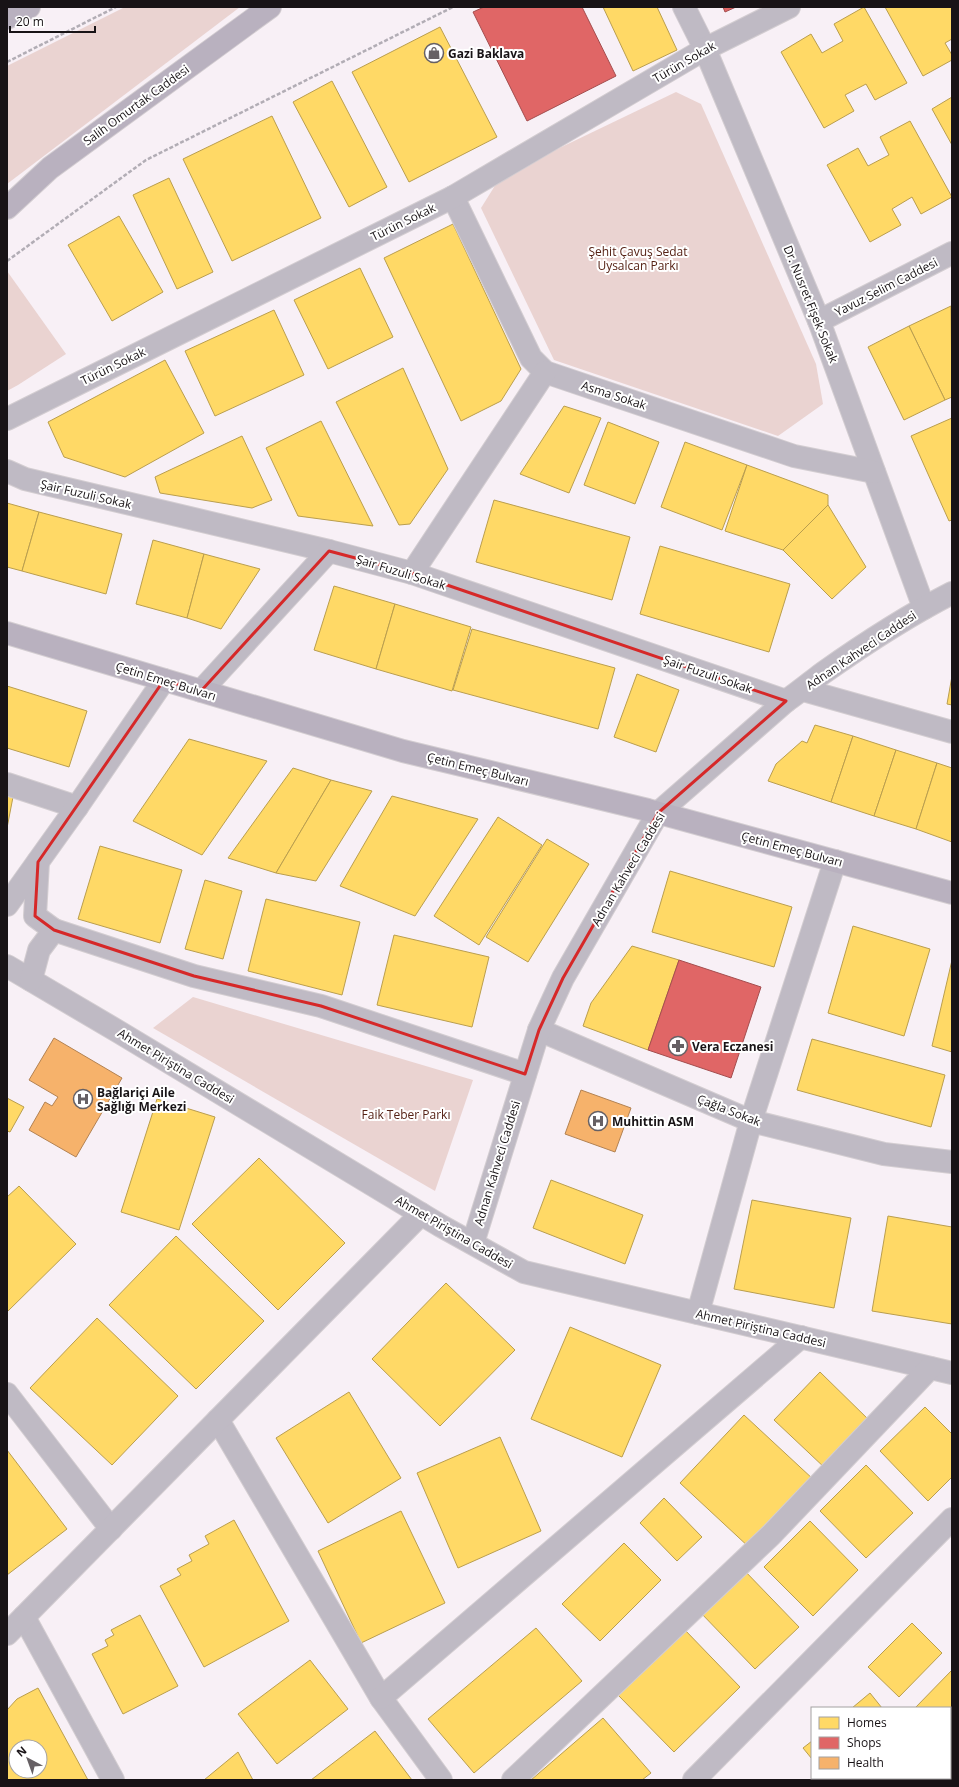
<svg xmlns="http://www.w3.org/2000/svg" width="959" height="1787" viewBox="0 0 959 1787" font-family="'Open Sans',sans-serif">
<rect width="100%" height="100%" fill="#f8f0f6"/>
<g fill="#ead3d1">
<polygon points="125,7 240,7 7,184 7,66"/>
<polygon points="676,92 701,104 816,364 823,404 778,436 554,360 481,208 501,176"/>
<polygon points="7,271 66,354 18,385 7,391"/>
<polygon points="193,997 473,1080 435,1191 153,1028"/>
</g>
<g fill="#ffd966" stroke="#ba9e4e" fill-rule="evenodd">
<polygon points="603,7 657,7 677,50 633,71"/>
<polygon points="864,7 907,83 875,100 866,84 845,95 854,111 824,128 781,52 811,34 822,53 843,41 834,24"/>
<polygon points="885,7 952,7 952,39 945,43 952,55 952,60 923,76"/>
<polygon points="440,27 497,137 409,182 352,72"/>
<polygon points="332,81 387,187 349,207 293,102"/>
<polygon points="952,97 952,145 932,109"/>
<polygon points="272,116 321,218 232,261 183,159"/>
<polygon points="910,121 952,197 921,214 912,197 892,209 901,225 870,242 827,165 858,148 868,166 889,155 880,137"/>
<polygon points="169,178 213,272 177,289 133,195"/>
<polygon points="119,216 163,292 112,321 68,245"/>
<polygon points="453,224 521,369 501,401 461,421 384,258"/>
<polygon points="360,268 393,337 328,369 294,300"/>
<polygon points="951,306 952,397 945,400 909,326"/>
<polygon points="274,310 304,375 215,416 185,351"/>
<polygon points="909,326 945,400 904,420 868,347"/>
<polygon points="165,360 204,433 125,477 64,457 48,422"/>
<polygon points="403,368 448,469 410,524 399,525 336,402"/>
<polygon points="564,406 601,418 569,493 520,474"/>
<polygon points="952,418 952,520 949,521 911,436"/>
<polygon points="321,421 373,526 298,516 266,448"/>
<polygon points="608,422 659,442 635,504 584,485"/>
<polygon points="242,436 272,500 252,508 160,493 155,477"/>
<polygon points="685,442 747,465 722,530 661,507"/>
<polygon points="747,465 828,495 828,505 783,550 725,531"/>
<polygon points="494,500 630,537 612,600 476,562"/>
<polygon points="7,503 39,512 22,571 7,567"/>
<polygon points="828,505 866,567 832,599 783,550"/>
<polygon points="39,512 122,534 106,594 22,571"/>
<polygon points="153,540 204,554 187,618 136,604"/>
<polygon points="660,546 790,584 769,652 640,614"/>
<polygon points="204,554 260,569 221,629 187,618"/>
<polygon points="334,586 395,604 376,669 314,650"/>
<polygon points="395,604 471,627 452,691 376,669"/>
<polygon points="472,629 615,668 598,729 453,690"/>
<polygon points="637,674 679,690 656,752 614,737"/>
<polygon points="952,676 952,705 947,704"/>
<polygon points="7,686 87,711 69,767 7,748"/>
<polygon points="815,725 853,736 831,802 768,781 776,764 802,741 807,743"/>
<polygon points="853,736 896,750 874,816 831,802"/>
<polygon points="189,739 267,761 202,855 133,821"/>
<polygon points="896,750 937,763 916,829 874,816"/>
<polygon points="937,763 952,768 952,842 916,829"/>
<polygon points="293,768 331,780 276,873 228,858"/>
<polygon points="331,780 372,791 316,881 276,873"/>
<polygon points="7,796 13,797 7,828"/>
<polygon points="392,796 478,819 415,916 340,886"/>
<polygon points="498,817 542,845 479,945 434,916"/>
<polygon points="547,839 589,864 528,962 486,937"/>
<polygon points="100,846 182,870 160,943 78,919"/>
<polygon points="670,871 792,907 774,967 652,932"/>
<polygon points="205,880 242,891 223,959 185,949"/>
<polygon points="266,899 360,922 342,995 248,971"/>
<polygon points="853,926 930,949 904,1036 828,1013"/>
<polygon points="394,935 489,957 472,1027 377,1005"/>
<polygon points="632,946 679,960 648,1050 583,1026 591,1003"/>
<polygon points="952,960 952,1052 932,1046"/>
<polygon points="812,1039 945,1075 931,1127 797,1090"/>
<polygon points="7,1098 24,1107 10,1132 7,1131"/>
<polygon points="157,1099 215,1117 179,1230 121,1212"/>
<polygon points="259,1158 345,1243 278,1310 192,1224"/>
<polygon points="551,1180 643,1215 625,1264 533,1228"/>
<polygon points="19,1186 76,1244 7,1312 7,1197"/>
<polygon points="752,1200 851,1218 834,1308 734,1289"/>
<polygon points="888,1216 952,1227 952,1324 872,1311"/>
<polygon points="176,1236 264,1321 196,1389 109,1305"/>
<polygon points="446,1283 515,1350 440,1426 372,1359"/>
<polygon points="97,1318 178,1396 112,1465 30,1388"/>
<polygon points="570,1327 661,1365 622,1457 531,1419"/>
<polygon points="820,1372 871,1422 826,1469 774,1420"/>
<polygon points="349,1392 401,1478 328,1523 276,1438"/>
<polygon points="925,1407 952,1434 952,1477 928,1501 880,1451"/>
<polygon points="744,1415 814,1480 751,1549 680,1483"/>
<polygon points="500,1437 541,1531 458,1568 417,1473"/>
<polygon points="7,1450 67,1529 7,1575"/>
<polygon points="866,1465 913,1513 866,1558 820,1511"/>
<polygon points="664,1498 702,1537 677,1561 640,1523"/>
<polygon points="401,1511 445,1603 361,1643 318,1551"/>
<polygon points="234,1520 289,1621 204,1667 160,1586 181,1575 177,1569 192,1561 189,1555 209,1544 205,1536"/>
<polygon points="810,1521 858,1570 813,1616 764,1567"/>
<polygon points="624,1543 661,1580 600,1641 562,1604"/>
<polygon points="742,1568 799,1627 755,1669 699,1611"/>
<polygon points="140,1615 178,1686 123,1714 92,1654 108,1646 105,1640 114,1635 111,1630"/>
<polygon points="912,1623 942,1653 899,1697 868,1667"/>
<polygon points="536,1628 582,1681 474,1773 428,1719"/>
<polygon points="684,1629 740,1687 674,1752 617,1694"/>
<polygon points="310,1660 348,1709 277,1764 238,1714"/>
<polygon points="952,1670 952,1735 950,1737 950,1708 915,1708"/>
<path d="M38,1688L88,1780H7V1710L17,1699ZM16,1747H40V1771H16Z"/>
<polygon points="870,1693 882,1708 852,1708"/>
<polygon points="603,1718 651,1773 642,1780 531,1780"/>
<polygon points="375,1731 412,1780 311,1780"/>
<polygon points="812,1741 812,1759 803,1748"/>
<polygon points="238,1752 253,1780 204,1780"/>
<polygon points="827,1778 940,1778 942,1780 829,1780"/>
</g>
<g fill="#e06666" stroke="#a44d4e">
<polygon points="484,7 582,7 616,76 527,121 473,12"/>
<polygon points="723,7 736,7 725,12"/>
<polygon points="679,960 761,987 731,1078 648,1050"/>
</g>
<g fill="#f6b26b" stroke="#b38252">
<polygon points="54,1038 122,1078 76,1157 29,1130 45,1102 52,1106 58,1097 29,1080"/>
<polygon points="581,1090 631,1108 615,1152 565,1134"/>
</g>
<g fill="none" stroke-linecap="round" stroke-linejoin="round">
<defs>
<g id="street">
<polyline points="684,7 705,49 819,321 924,608"/>
<polyline points="453,197 531,358 545,372 794,456 874,472"/>
<polyline points="819,321 952,253"/>
<polyline points="7,419 453,197 705,49 789,7"/>
<polyline points="7,471 25,479 329,551 412,573 786,701"/>
<polyline points="412,573 545,372"/>
<polyline points="803,690 952,732"/>
<polyline points="201,691 329,551"/>
<polyline points="7,784 77,807"/>
<polyline points="38,862 35,916 54,930"/>
<polyline points="7,905 77,807 164,680"/>
<polyline points="7,966 119,1032 441,1226 524,1272 952,1373"/>
<polyline points="31,980 39,950 54,930 194,976 321,1006 525,1074"/>
<polyline points="539,1030 751,1121 884,1154 952,1162"/>
<path d="M473,1243L539,1030L563,978L658,813L786,701C799,692 811,682 823,673C864,644 907,616 952,593"/>
<polyline points="698,1313 751,1121 835,861"/>
<polyline points="7,1394 111,1529"/>
<polyline points="218,1420 381,1698 441,1780"/>
<polyline points="24,1617 113,1780"/>
<polyline points="7,1634 421,1214"/>
<polyline points="381,1698 801,1337"/>
<polyline points="513,1780 771,1535 930,1368"/>
<polyline points="694,1780 952,1519"/>
</g>
<g id="primary">
<polyline points="7,18 29,7"/>
<polyline points="7,208 50,168 270,7"/>
<polyline points="7,633 403,751 648,810 952,893"/>
</g>
</defs>
<use href="#street" stroke="#d3cdd1" stroke-width="24"/>
<use href="#primary" stroke="#d3cdd1" stroke-width="24"/>
<g stroke="#b2adb5" stroke-width="2.5" stroke-dasharray="4 2" stroke-linecap="butt">
<polyline points="7,62 116,7"/>
<polyline points="7,261 146,160 453,7"/>
</g>
<use href="#street" stroke="#bfbac4" stroke-width="22"/>
<use href="#primary" stroke="#b9b1bf" stroke-width="22"/>
</g>
<path fill="none" stroke="#d62828" stroke-width="3" stroke-linejoin="round" d="M329,551L412,573L786,701L658,813L563,978L539,1030L525,1074L321,1006L194,976L54,930L35,916L38,862L164,680L201,691Z"/>
<defs>
<symbol id="shop-ring" viewBox="-11 -11 22 22"><circle r="9.5" fill="#fff" stroke="#666064" stroke-width="1.5"/><path d="M-5-2.5h2.3a2.7 3.5 0 0 1 5.4 0H5L5.5 6h-11ZM-1.5-2.5h3a1.5 2.3 0 0 0-3 0Z" fill="#666064"/></symbol>
<symbol id="pharmacy-ring" viewBox="-11 -11 22 22"><circle r="9.5" fill="#fff" stroke="#666064" stroke-width="1.5"/><path d="M-2-6h4v4h4v4h-4v4h-4v-4h-4v-4h4Z" fill="#666064"/></symbol>
<symbol id="hospital-ring" viewBox="-11 -11 22 22"><circle r="9.5" fill="#fff" stroke="#666064" stroke-width="1.5"/><path d="M-5-5h3v3.5h4V-5h3V5h-3V1.5h-4V5h-3Z" fill="#666064"/></symbol>
</defs>
<g fill-rule="evenodd">
<use href="#shop-ring" x="423" y="42" width="22" height="22"/>
<use href="#pharmacy-ring" x="667" y="1035" width="22" height="22"/>
<use href="#hospital-ring" x="72" y="1088" width="22" height="22"/>
<use href="#hospital-ring" x="587" y="1110" width="22" height="22"/>
</g>
<g text-anchor="middle" dominant-baseline="central" stroke-width="4" stroke-linejoin="round" paint-order="stroke">
<g font-size="12" font-weight="bold" fill="#181316" stroke="#fff" text-anchor="start">
<text x="448" y="53">Gazi Baklava</text>
<text x="692" y="1046">Vera Eczanesi</text>
<text x="97" y="1092">Bağlariçi Aile<tspan x="97" dy="14">Sağlığı Merkezi</tspan></text>
<text x="612" y="1121">Muhittin ASM</text>
</g>
<g font-size="12" fill="#181316" stroke="#fff">
<text transform="translate(684 62) rotate(-30)">Türün Sokak</text>
<text transform="translate(136 105) rotate(-36)">Salih Omurtak Caddesi</text>
<text transform="translate(403 222) rotate(-26)">Türün Sokak</text>
<text transform="translate(886 287) rotate(-27)">Yavuz Selim Caddesi</text>
<text transform="translate(811 304) rotate(68)">Dr. Nusret Fişek Sokak</text>
<text transform="translate(113 366) rotate(-26)">Türün Sokak</text>
<text transform="translate(614 395) rotate(18)">Asma Sokak</text>
<text transform="translate(86 494) rotate(13)">Şair Fuzuli Sokak</text>
<text transform="translate(401 572) rotate(17)">Şair Fuzuli Sokak</text>
<text transform="translate(861 650) rotate(-34)">Adnan Kahveci Caddesi</text>
<text transform="translate(708 674) rotate(19)">Şair Fuzuli Sokak</text>
<text transform="translate(166 681) rotate(17)">Çetin Emeç Bulvarı</text>
<text transform="translate(478 769) rotate(14)">Çetin Emeç Bulvarı</text>
<text transform="translate(792 849) rotate(15)">Çetin Emeç Bulvarı</text>
<text transform="translate(628 869) rotate(-59)">Adnan Kahveci Caddesi</text>
<text transform="translate(176 1066) rotate(31)">Ahmet Piriştina Caddesi</text>
<text transform="translate(729 1110) rotate(21)">Çağla Sokak</text>
<text transform="translate(497 1163) rotate(-73)">Adnan Kahveci Caddesi</text>
<text transform="translate(454 1232) rotate(30)">Ahmet Piriştina Caddesi</text>
<text transform="translate(761 1328) rotate(13)">Ahmet Piriştina Caddesi</text>
</g>
<g font-size="12" fill="#562215" stroke="#fff">
<text x="638" y="251">Şehit Çavuş Sedat<tspan x="638" dy="14">Uysalcan Parkı</tspan></text>
<text x="406" y="1114">Faik Teber Parkı</text>
</g>
</g>
<rect width="959" height="1787" fill="none" stroke="#181316" stroke-width="16"/>
<rect x="811" y="1707" width="140" height="72" fill="#ffffff" stroke="#a3a1a2"/>
<rect x="819" y="1717" width="20" height="12" fill="#ffd966" stroke="#a3a1a2"/>
<text x="847" y="1727" font-size="12" fill="#181316">Homes</text>
<rect x="819" y="1737" width="20" height="12" fill="#e06666" stroke="#a3a1a2"/>
<text x="847" y="1747" font-size="12" fill="#181316">Shops</text>
<rect x="819" y="1757" width="20" height="12" fill="#f6b26b" stroke="#a3a1a2"/>
<text x="847" y="1767" font-size="12" fill="#181316">Health</text>
<g transform="translate(28 1759) rotate(319)"><circle r="19" fill="#ffffff" stroke="#a3a1a2"/>
<path d="M0-3L7 15L0 10L-7 15Z" fill="#666064"/>
<text y="-6" font-size="11" font-weight="bold" text-anchor="middle" fill="#181316">N</text>
</g>
<path d="M10 26v6h85v-6" fill="none" stroke="#181316" stroke-width="2"/>
<text x="16" y="26" font-size="12" fill="#181316" stroke="#ffffff" stroke-width="3" paint-order="stroke">20 m</text>
</svg>
